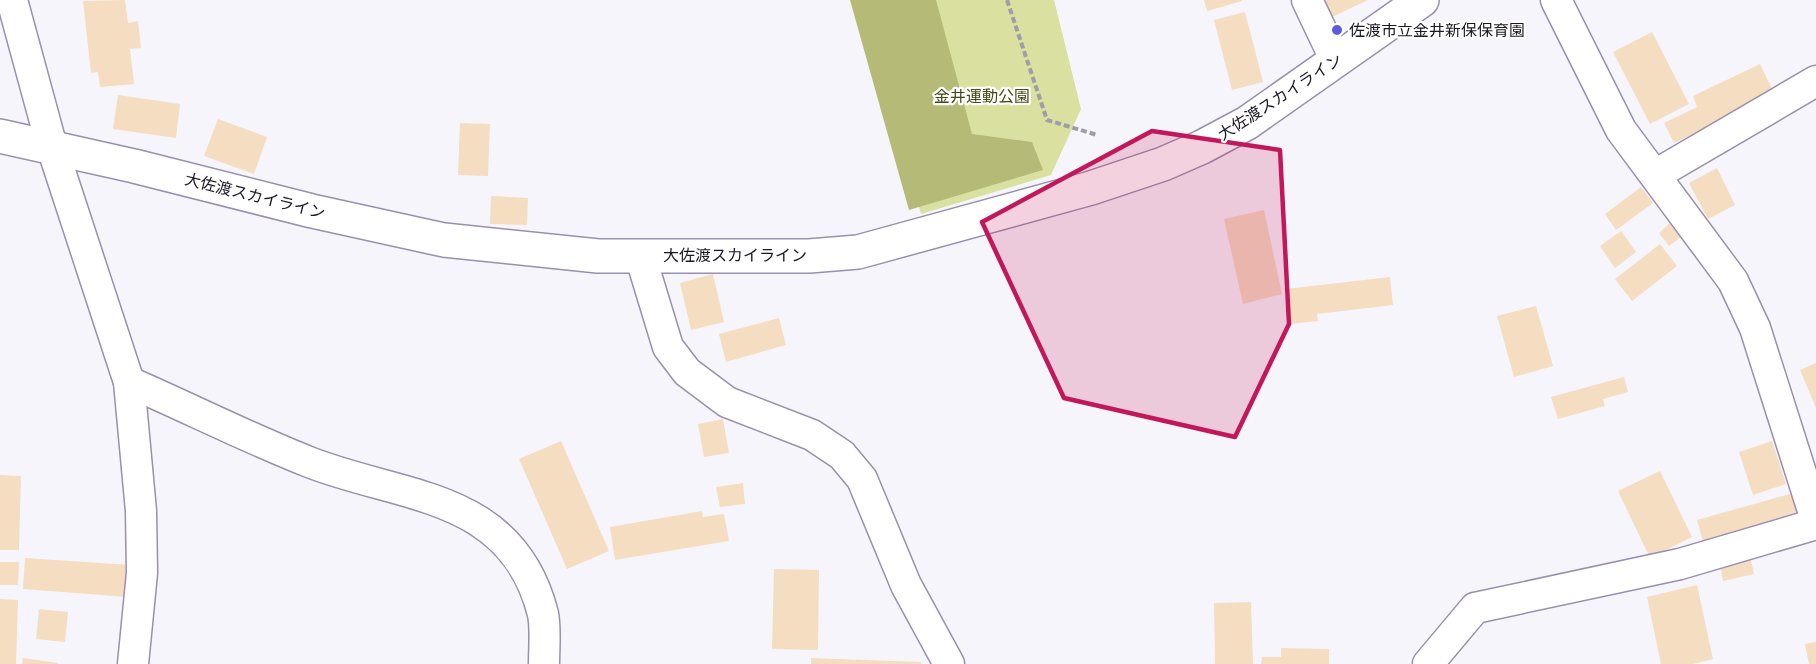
<svg xmlns="http://www.w3.org/2000/svg" width="1816" height="664" viewBox="0 0 1816 664" font-family="Arial,'Noto Sans JP',sans-serif">
<rect width="100%" height="100%" fill="#f7f5fc"/>
<polygon fill="#dae0a0" points="858,0 1054,0 1081,109 1051,175 921,214"/>
<polygon fill="#b5ba77" points="850,0 936,0 972,134 1032,142 1043,170 909,210"/>
<g fill="#f4ddc1">
<polygon points="125,0 128,23 138,21 141,48 130,49 134,84 100,87 98,72 91,73 83,1"/>
<polygon points="1204,0 1242,0 1242,1 1207,11"/>
<polygon points="1325,0 1368,0 1332,17"/>
<polygon points="1245,12 1263,82 1232,90 1214,20"/>
<polygon points="1652,32 1689,104 1650,124 1613,52"/>
<polygon points="1760,64 1772,89 1762,93 1765,100 1674,143 1664,123 1697,107 1693,96"/>
<polygon points="118,95 180,104 176,138 113,129"/>
<polygon points="218,119 267,137 254,174 204,156"/>
<polygon points="460,123 490,124 488,176 458,175"/>
<polygon points="1717,168 1735,205 1708,219 1689,183"/>
<polygon points="1641,187 1653,203 1616,230 1605,214"/>
<polygon points="491,196 528,198 527,225 490,224"/>
<polygon points="1264,210 1282,294 1243,304 1224,219"/>
<polygon points="1670,223 1681,237 1669,246 1659,233"/>
<polygon points="1621,231 1636,252 1615,268 1600,246"/>
<polygon points="1660,244 1677,266 1632,301 1615,279"/>
<polygon points="713,274 724,322 691,330 680,283"/>
<polygon points="1390,277 1393,305 1317,314 1318,321 1290,324 1286,289"/>
<polygon points="1536,306 1553,366 1514,377 1497,316"/>
<polygon points="779,318 786,345 726,362 719,334"/>
<polygon points="1816,363 1816,408 1800,370"/>
<polygon points="1624,377 1628,392 1603,399 1605,406 1558,419 1551,397"/>
<polygon points="723,419 729,453 704,457 698,424"/>
<polygon points="561,441 609,551 567,569 519,459"/>
<polygon points="1772,441 1786,484 1753,495 1739,452"/>
<polygon points="1660,471 1692,537 1650,558 1618,491"/>
<polygon points="0,475 21,476 19,550 0,550"/>
<polygon points="743,483 745,504 720,507 716,487"/>
<polygon points="1793,493 1800,519 1704,546 1697,520"/>
<polygon points="702,511 703,517 724,514 729,541 615,560 610,527"/>
<polygon points="1749,552 1754,574 1723,581 1719,559"/>
<polygon points="25,558 130,565 128,597 23,589"/>
<polygon points="0,562 19,562 18,585 0,585"/>
<polygon points="774,569 819,570 818,650 772,649"/>
<polygon points="1697,585 1713,659 1693,664 1661,664 1647,597"/>
<polygon points="0,599 18,600 16,664 0,664"/>
<polygon points="1251,602 1253,664 1215,664 1214,603"/>
<polygon points="39,609 68,612 65,642 36,639"/>
<polygon points="1816,642 1816,664 1809,664 1805,644"/>
<polygon points="1281,648 1329,649 1329,664 1261,664 1262,657 1281,657"/>
<polygon points="23,658 58,663 58,664 22,664"/>
<polygon points="811,658 921,662 921,664 811,664"/>
</g>
<g fill="none" stroke-linecap="round" stroke-linejoin="round">
<defs>
<g id="street">
<polyline points="12,0 52,147 129,382 141,511 142,573 133,664"/>
<polyline points="1307,0 1336,61"/>
<polyline points="1556,0 1621,130 1733,281 1755,328 1816,520"/>
<polyline points="1655,175 1816,81"/>
<polyline points="640,255 668,347 687,372 727,402 812,435 842,455 862,479 906,585 949,664"/>
<path d="M129,382C189,408 248,438 309,462C403,499 512,492 543,614C546,629 544,648 544,664"/>
<polyline points="1428,664 1475,608 1680,564 1816,524"/>
</g>
<polyline id="secondary" points="0,136 134,166 312,211 444,240 598,256 809,256 858,252 1091,188 1163,164 1202,147 1247,123 1422,0"/>
</defs>
<use href="#street" stroke="#998fae" stroke-width="33"/>
<use href="#secondary" stroke="#998fae" stroke-width="36"/>
<polyline stroke="#9f9da6" stroke-width="4" stroke-dasharray="6 3" stroke-linecap="butt" points="1007,0 1047,120 1097,135"/>
<use href="#street" stroke="#fff" stroke-width="30"/>
<use href="#secondary" stroke="#fff" stroke-width="33"/>
</g>
<path fill="#c2185b" fill-opacity="0.2" stroke="#c2185b" stroke-width="4.5" stroke-linejoin="round" d="M1152,131L1280,150L1289,324L1235,437L1064,398L982,222Z"/>
<circle fill="#5b5ed6" stroke="#fff" stroke-width="2" cx="1337" cy="30" r="6"/>
<g text-anchor="middle" dominant-baseline="central" stroke-width="4.5" stroke-linejoin="round" paint-order="stroke">
<g font-size="16" fill="#1b1723" stroke="#fff" text-anchor="start">
<text x="1349" y="30">佐渡市立金井新保保育園</text>
</g>
<g font-size="16" fill="#464916" stroke="#fff">
<text x="982" y="96">金井運動公園</text>
</g>
<g font-size="16" fill="#1b1723" stroke="#fff">
<text transform="translate(1280 97) rotate(-33)">大佐渡スカイライン</text>
<text transform="translate(255 196) rotate(14)">大佐渡スカイライン</text>
<text x="735" y="255">大佐渡スカイライン</text>
</g>
</g>
</svg>
